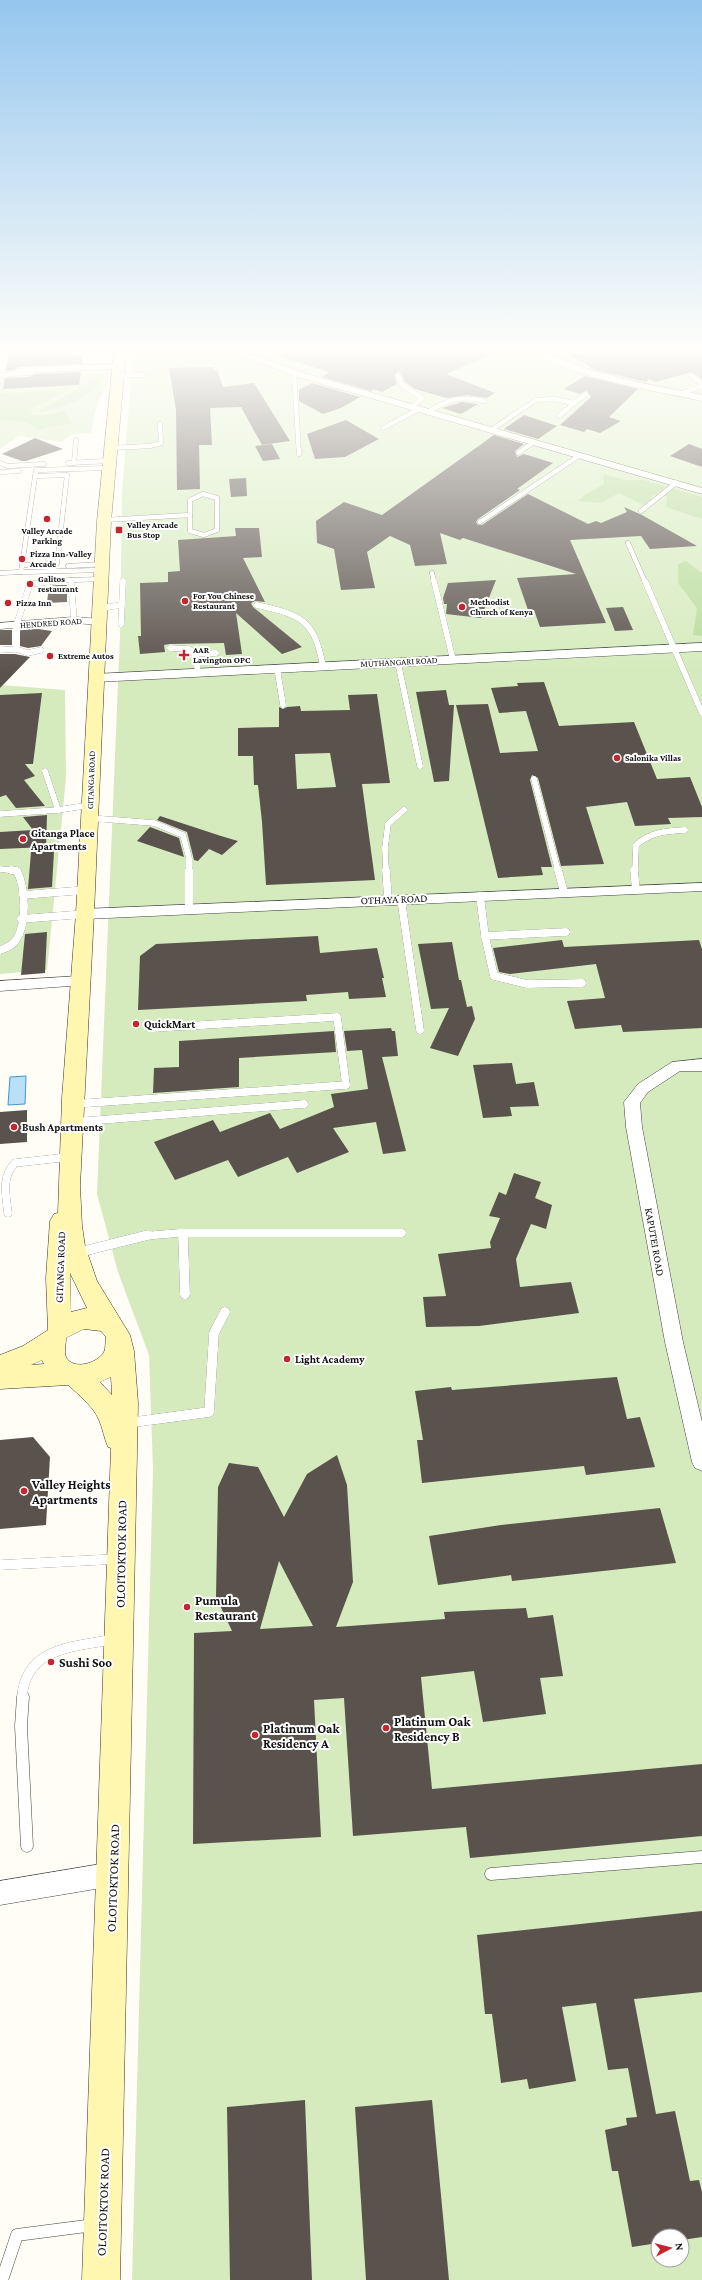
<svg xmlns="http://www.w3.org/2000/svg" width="702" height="2280" viewBox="0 0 702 2280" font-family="'Crimson Pro',serif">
<rect width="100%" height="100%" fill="#fffdf5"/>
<g fill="#d5ebbd" fill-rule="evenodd">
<path d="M133,353H702V2280H132L153,1469L149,1355L118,1272L97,1194L120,635L122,494ZM658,2236H682V2260H658Z"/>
<polygon points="108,372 107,385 97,404 91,433 73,434 61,442 19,436 0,449 0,381 2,378"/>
<polygon points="0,685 65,690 66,778 47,970 0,974"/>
</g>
<g fill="#b9dc9c">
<path d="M91,376H105C95,397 60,410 37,412L55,401L86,385Z"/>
<polygon points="70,390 31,409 32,415 47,415 64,411 73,423 40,429 22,421 0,420 0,393"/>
<polygon points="603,474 625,480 644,480 702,497 702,519 666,507 667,496 652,495 650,508 619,493 601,503 578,501 586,494 604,484"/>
<polygon points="686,561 702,573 702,636 693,635 697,608 678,583 678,564"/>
</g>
<polygon fill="#b9e0f7" stroke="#3f96cf" points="26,1076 25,1104 8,1105 10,1077"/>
<g fill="#5a524d" fill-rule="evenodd">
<polygon points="8,353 73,353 73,356 83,356 82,364 19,366 14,370 6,371"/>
<polygon points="281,353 494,353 446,374 495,393 487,398 468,395 446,398 415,389 405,382 401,373 398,371 394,375 397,384 382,392 373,389 371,391 322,377 329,372 281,357"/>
<polygon points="567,353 702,353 702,379 692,372 655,382 649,379 646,382 595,370"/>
<polygon points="214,367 214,370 217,369 223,387 254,383 290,441 262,445 241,407 210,408 212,445 199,445 200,489 177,490 176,410 169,368"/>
<polygon points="81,372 79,385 3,389 5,378 28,377 34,374"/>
<polygon points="585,376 638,389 609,417 621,421 600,433 587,429 584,432 560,425 591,397 587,390 580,394 564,389"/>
<polygon points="312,383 360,397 341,408 323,414 299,401 299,390"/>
<polygon points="462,402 478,404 461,414 442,408"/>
<polygon points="524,415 557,426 538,439 504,429"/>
<polygon points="346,420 379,439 345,457 315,459 307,434"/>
<polygon points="494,435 524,444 515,451 517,457 524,454 553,463 517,489 520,490 478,519 476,522 478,525 482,525 528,494 588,524 596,521 601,523 627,512 624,507 642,515 697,546 650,549 641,536 570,540 606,623 540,627 534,610 528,610 517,578 576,574 463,538 460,540 440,533 447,564 415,566 410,545 390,536 367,552 375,588 341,590 334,549 317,543 316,521 344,502 382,515"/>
<polygon points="35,438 63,449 26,461 22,461 2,454"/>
<polygon points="272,444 280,459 263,461 255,446"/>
<polygon points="689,444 702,449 702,467 670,456"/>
<polygon points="246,478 247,496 231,497 229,479"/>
<polygon points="235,528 259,528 262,557 243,558 265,602 255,601 251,603 253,607 302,647 282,654 236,613 242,654 226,655 224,643 170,644 164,645 165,652 140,654 138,636 141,636 140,583 168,582 168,572 180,571 178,540 236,536"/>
<polygon points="496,580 481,618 446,614 447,604 444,604 443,598 448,583"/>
<polygon points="57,585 67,585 67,602 47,603 49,586"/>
<polygon points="623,607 633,630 615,631 606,608"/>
<polygon points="31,628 52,631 41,646 28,648 20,646 20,629"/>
<rect x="0" y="630" width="12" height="15"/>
<polygon points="0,654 15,654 30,657 0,688"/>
<polygon points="544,682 559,726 634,722 657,779 690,777 702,807 702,817 668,818 671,824 635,826 627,802 586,807 604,864 561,866 538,778 532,775 530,780 552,867 541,867 543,875 498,878 456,705 488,704 500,753 538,751 526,711 499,713 491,688 518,686 517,683"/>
<polygon points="446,690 449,705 454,705 449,781 434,782 416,692"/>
<polygon points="42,693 33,764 25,764 35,776 24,780 45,806 16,808 6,795 0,797 0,695"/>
<path d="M377,694L390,783L362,784L375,880L266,885L262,822L258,785H254L253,756H238V728L279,727V707L283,709L287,707L300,706L301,711L350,710L348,695ZM330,753L336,787L297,789L295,754Z"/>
<polygon points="47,815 46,847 0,849 0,832 33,830 23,817"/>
<polygon points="160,816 221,836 238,841 222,855 209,849 198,861 194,860 187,832 157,820"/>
<polygon points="150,827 179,838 184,857 137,841"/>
<polygon points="54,851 52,887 28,889 31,852"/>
<polygon points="47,932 45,973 21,975 25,934"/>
<polygon points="318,936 320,953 377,948 384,978 382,978 386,997 349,999 348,992 306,995 307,1001 138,1010 140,956 156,944"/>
<polygon points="562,940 564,947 699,940 702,949 702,1028 623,1032 621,1025 575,1029 567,1001 605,998 596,964 510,974 499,972 493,948"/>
<polygon points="452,942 459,980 461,980 467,1007 472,1006 475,1019 458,1056 430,1048 449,1008 431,1009 418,944"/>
<polygon points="391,1028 392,1031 395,1031 398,1056 382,1057 406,1151 383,1154 376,1122 333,1128 349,1152 297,1173 288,1157 238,1177 228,1160 175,1180 154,1142 213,1120 220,1132 270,1113 280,1129 334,1107 331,1094 368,1089 362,1050 347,1051 344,1031"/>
<polygon points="334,1031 336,1052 239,1058 239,1087 153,1093 154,1068 179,1067 179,1041"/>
<polygon points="512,1063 516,1084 534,1082 539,1106 510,1107 512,1116 483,1118 473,1065"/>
<polygon points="27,1110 27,1142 0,1144 0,1112"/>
<polygon points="514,1173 541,1182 535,1198 552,1205 546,1229 531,1224 516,1259 520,1287 571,1282 579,1313 479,1326 426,1327 423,1297 446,1296 438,1254 491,1248 490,1242 500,1218 489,1216 499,1192 506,1195"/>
<polygon points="617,1377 627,1419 640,1417 655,1467 586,1475 584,1466 422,1483 417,1440 423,1440 415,1391 451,1387 452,1390"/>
<polygon points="33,1437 50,1457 46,1525 0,1529 0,1440"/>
<path d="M337,1455L347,1485L353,1582L336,1627L445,1619L444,1612L526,1608L528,1618L553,1615L563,1676L540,1678L546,1714L483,1722L474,1671L421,1677L432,1789L702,1764V1836L470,1858L466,1827L353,1836L344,1698L314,1700L321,1837L193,1844L194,1633L232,1631L216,1597L218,1487L229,1463L258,1467L284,1517L307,1474ZM279,1561L313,1626L260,1629Z"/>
<polygon points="660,1508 676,1563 512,1581 511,1575 438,1585 429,1536 501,1525"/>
<polygon points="702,1911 702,1992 634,1999 656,2114 675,2111 690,2181 699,2180 702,2192 702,2237 682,2240 682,2236 658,2236 658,2243 632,2247 618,2171 612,2171 605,2130 627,2125 626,2118 637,2117 628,2068 608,2070 596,2003 562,2007 576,2081 529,2089 527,2079 501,2083 492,2014 485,2014 477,1935"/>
<polygon points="305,2100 312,2280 230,2280 227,2107"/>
<polygon points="432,2100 449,2280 366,2280 355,2107"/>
</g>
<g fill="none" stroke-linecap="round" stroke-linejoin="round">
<defs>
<g id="service-far4">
<polyline points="294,373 299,454"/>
<polyline points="0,375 28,373 33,370"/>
<polyline points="398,375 402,385 422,398 412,407"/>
<polyline points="117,376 142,375"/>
<polyline points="692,376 702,384"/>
<polyline points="682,393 702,386"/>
<path d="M428,412C447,400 461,395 484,401"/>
<polyline points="559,416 574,403"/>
<polyline points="383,428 419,409"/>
<polyline points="491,430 536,400 554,399 574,403 586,394"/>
<polyline points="110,448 150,446 161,443 160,424"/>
<polyline points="518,453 534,442"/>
<polyline points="0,463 8,466 44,464"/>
<polyline points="68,463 109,461"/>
<polyline points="74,463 76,440"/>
<polyline points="0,472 19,471"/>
<polygon points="203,494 217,498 217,530 204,535 190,531 190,500"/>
<polyline points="641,511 676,483"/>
<polyline points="104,520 190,515"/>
<polyline points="480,522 580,455"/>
<polyline points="628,543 645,582"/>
<polyline points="23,565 57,564 67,475 35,476"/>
<polyline points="68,566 104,564"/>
<polyline points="103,570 21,572 36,470 109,468"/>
<polyline points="0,573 21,572"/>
<polyline points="432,573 434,582"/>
<polyline points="46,582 71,580"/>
<polyline points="71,582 71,580 103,579"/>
</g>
<g id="service-far3">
<polyline points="71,581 74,620"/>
<polyline points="434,581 453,660"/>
<polyline points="645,581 702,713"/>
<path d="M257,605C301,615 314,619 323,666"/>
<polyline points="102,608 121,605"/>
<polyline points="121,624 123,581"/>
<polyline points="170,648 189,649 195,654 198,672"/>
<polyline points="0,650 16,649"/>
<polyline points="41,650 28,653 16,649 16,626 30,584 56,581"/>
<polyline points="195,654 216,653"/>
<polyline points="398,663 420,766"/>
<polyline points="277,668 283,705"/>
<polyline points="45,771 58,810"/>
<polyline points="534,779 558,871"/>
<polyline points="0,814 58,810 90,805"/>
<polyline points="90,818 154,823 183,835 189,858 189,871"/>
<polyline points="0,869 17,871"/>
<polyline points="386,871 385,848 388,824 404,810"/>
<path d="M635,871L636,845C651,832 666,831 685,830"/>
</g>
<g id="service-far2">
<polyline points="189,870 189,909"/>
<polyline points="386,870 388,899"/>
<polyline points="558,870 564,892"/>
<polyline points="634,870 636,890"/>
<polyline points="23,895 86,890"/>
<polyline points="480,896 485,936 494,976 527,984 582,983"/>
<polyline points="401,899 420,1030"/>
<polyline points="21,919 85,914"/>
<polyline points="485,936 566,932"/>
<path d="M0,950C6,948 12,946 16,940C27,923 26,889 17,871L11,870"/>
<polyline points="74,1104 346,1085 337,1017 153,1028"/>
<polyline points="74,1122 304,1104"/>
<path d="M8,1213C6,1195 1,1177 15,1163L69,1157"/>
<polyline points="183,1233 183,1236"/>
<polyline points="144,1236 179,1233 402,1233"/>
</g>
<g id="service-far1">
<polyline points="183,1235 185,1294"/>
<polyline points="76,1253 148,1235"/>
<polyline points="127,1423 209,1412 214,1333 225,1312"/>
<polyline points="0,1565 117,1559"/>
<path d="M22,1698C25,1646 76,1647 115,1639"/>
</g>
<g id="service">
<polyline points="23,1697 21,1726 27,1846"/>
<polyline points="491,1874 702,1857"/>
<polyline points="2,2280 17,2235 94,2225"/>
</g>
<g id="minor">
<path d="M228,353C253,353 274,362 297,371L702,488V494L291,375L265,364Z"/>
<path d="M539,353C555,353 577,367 594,371C629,381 666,388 702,395V401C668,393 560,376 539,353Z"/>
<polygon points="119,364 122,365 122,369 19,373 15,370 19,367"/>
<polygon points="74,617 101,619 106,622 101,625 74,623 0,629 0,623"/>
<polygon points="702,883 702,891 85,919 78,914 85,909"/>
<polygon points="79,976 84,977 86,981 84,985 0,991 0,981"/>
<polygon points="702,1059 702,1071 680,1071 648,1092 640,1103 642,1127 683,1342 702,1422 702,1471 695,1468 692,1462 665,1342 626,1127 624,1102 638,1084 672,1062"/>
<polygon points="113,1862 121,1866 125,1874 121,1882 113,1886 0,1905 0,1881"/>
</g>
<polygon id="tertiary" points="702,643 702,651 96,682 89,678 96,674"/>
<path id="secondary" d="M114,353H126L111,521L94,913L80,1186L82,1226L85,1246L97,1281L130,1335L134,1351L138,1403L120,2280H82L111,1448L108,1447C104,1438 103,1429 99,1420C93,1406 79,1395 68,1385L0,1389V1355L23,1346L48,1330L46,1278L50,1221L54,1214L58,1213L62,1098L76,913L97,521ZM70,1273L87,1308L71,1312ZM84,1329L101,1331L106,1337C105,1342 106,1348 104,1352C98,1363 73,1371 66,1357C64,1352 66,1344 66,1338ZM42,1360L44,1364L31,1365ZM111,1377L112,1395L100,1382Z"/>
</defs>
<use href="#service-far4" stroke="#444" stroke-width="5"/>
<use href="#service-far3" stroke="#444" stroke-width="6"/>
<use href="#service-far2" stroke="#444" stroke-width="8"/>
<use href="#service-far1" stroke="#444" stroke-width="10"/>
<use href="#service" stroke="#444" stroke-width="13"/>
<use href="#minor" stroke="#444" stroke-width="1"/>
<use href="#tertiary" stroke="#444" stroke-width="1"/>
<use href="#secondary" stroke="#333" stroke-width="1"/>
<use href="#service-far4" stroke="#fff" stroke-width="4.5"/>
<use href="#service-far3" stroke="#fff" stroke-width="6"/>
<use href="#service-far2" stroke="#fff" stroke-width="8"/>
<use href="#service-far1" stroke="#fff" stroke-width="10"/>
<use href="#service" stroke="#fff" stroke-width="12"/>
<use href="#minor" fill="#fff" fill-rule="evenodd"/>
<use href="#tertiary" fill="#fff" fill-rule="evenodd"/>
<use href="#secondary" fill="#fff6b0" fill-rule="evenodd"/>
</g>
<linearGradient id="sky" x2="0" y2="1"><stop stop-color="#95c6ee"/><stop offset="0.52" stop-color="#fffefa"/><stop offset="1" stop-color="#fffefa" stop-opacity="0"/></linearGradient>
<rect width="702" height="673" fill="url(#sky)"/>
<g fill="#c4262e" stroke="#fff" stroke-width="1.5">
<circle cx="47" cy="519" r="4"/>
<rect x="115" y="526" width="8" height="8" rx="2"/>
<circle cx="22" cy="559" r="4"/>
<circle cx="30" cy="584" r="4"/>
<circle cx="185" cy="601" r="4"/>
<circle cx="8" cy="603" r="4"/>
<circle cx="462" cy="607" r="4"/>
<path d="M182 649h4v4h4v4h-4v4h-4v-4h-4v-4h4z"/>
<circle cx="50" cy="656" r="4"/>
<circle cx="617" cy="758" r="4"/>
<circle cx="23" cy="839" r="4"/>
<circle cx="136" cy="1024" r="4"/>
<circle cx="14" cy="1127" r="4"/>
<circle cx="287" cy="1359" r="4"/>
<circle cx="24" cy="1491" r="4"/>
<circle cx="187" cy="1607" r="4"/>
<circle cx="51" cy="1662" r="4"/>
<circle cx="386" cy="1728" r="4"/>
<circle cx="255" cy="1735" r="4"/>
</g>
<g text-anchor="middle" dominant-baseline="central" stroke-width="4" stroke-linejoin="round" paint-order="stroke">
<g font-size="9" font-weight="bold" fill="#111" stroke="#fff" text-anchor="start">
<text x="127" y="525">Valley Arcade<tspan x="127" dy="10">Bus Stop</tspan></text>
<text x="47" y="531" text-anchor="middle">Valley Arcade<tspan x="47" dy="10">Parking</tspan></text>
<text x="30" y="554">Pizza Inn-Valley<tspan x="30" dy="10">Arcade</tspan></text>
<text x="38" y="579">Galitos<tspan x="38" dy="10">restaurant</tspan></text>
<text x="193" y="596">For You Chinese<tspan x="193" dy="10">Restaurant</tspan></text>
<text x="470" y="602">Methodist<tspan x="470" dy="10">Church of Kenya</tspan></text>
<text x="16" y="603">Pizza Inn</text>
<text x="193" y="650">AAR<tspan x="193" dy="10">Lavington OPC</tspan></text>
<text x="58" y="656">Extreme Autos</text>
<text x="625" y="758">Salonika Villas</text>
</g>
<g font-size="9" fill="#111" stroke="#fff">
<text transform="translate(51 623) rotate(-4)">HENDRED ROAD</text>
<text transform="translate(399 662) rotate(-3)">MUTHANGARI ROAD</text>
<text transform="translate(91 780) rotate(-88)">GITANGA ROAD</text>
</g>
<g font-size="11" font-weight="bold" fill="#111" stroke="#fff" text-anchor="start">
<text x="31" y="833">Gitanga Place<tspan x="31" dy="13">Apartments</tspan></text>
<text x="144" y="1024">QuickMart</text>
<text x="22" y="1127">Bush Apartments</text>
<text x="295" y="1359">Light Academy</text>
</g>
<g font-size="11" fill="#111" stroke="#fff">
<text transform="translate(394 899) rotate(-2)">OTHAYA ROAD</text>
<text transform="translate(655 1242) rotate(80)">KAPUTEI ROAD</text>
<text transform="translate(60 1267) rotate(-88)">GITANGA ROAD</text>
</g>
<g font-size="13" font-weight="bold" fill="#111" stroke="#fff" text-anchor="start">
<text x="32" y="1484">Valley Heights<tspan x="32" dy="15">Apartments</tspan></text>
<text x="195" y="1600">Pumula<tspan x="195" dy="15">Restaurant</tspan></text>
<text x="59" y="1662">Sushi Soo</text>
<text x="394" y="1721">Platinum Oak<tspan x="394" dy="15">Residency B</tspan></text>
<text x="263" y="1728">Platinum Oak<tspan x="263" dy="15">Residency A</tspan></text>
</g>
<g font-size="13" fill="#111" stroke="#fff">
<text transform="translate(121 1554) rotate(-89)">OLOITOKTOK ROAD</text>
<text transform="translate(113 1878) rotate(-88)">OLOITOKTOK ROAD</text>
<text transform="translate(103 2202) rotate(-88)">OLOITOKTOK ROAD</text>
</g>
</g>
<g transform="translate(670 2248) rotate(83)"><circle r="19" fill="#ffffff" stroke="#a0a0a0"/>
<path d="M0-3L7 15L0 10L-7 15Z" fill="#c4262e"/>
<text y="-6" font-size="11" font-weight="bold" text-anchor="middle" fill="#111111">N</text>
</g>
</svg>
